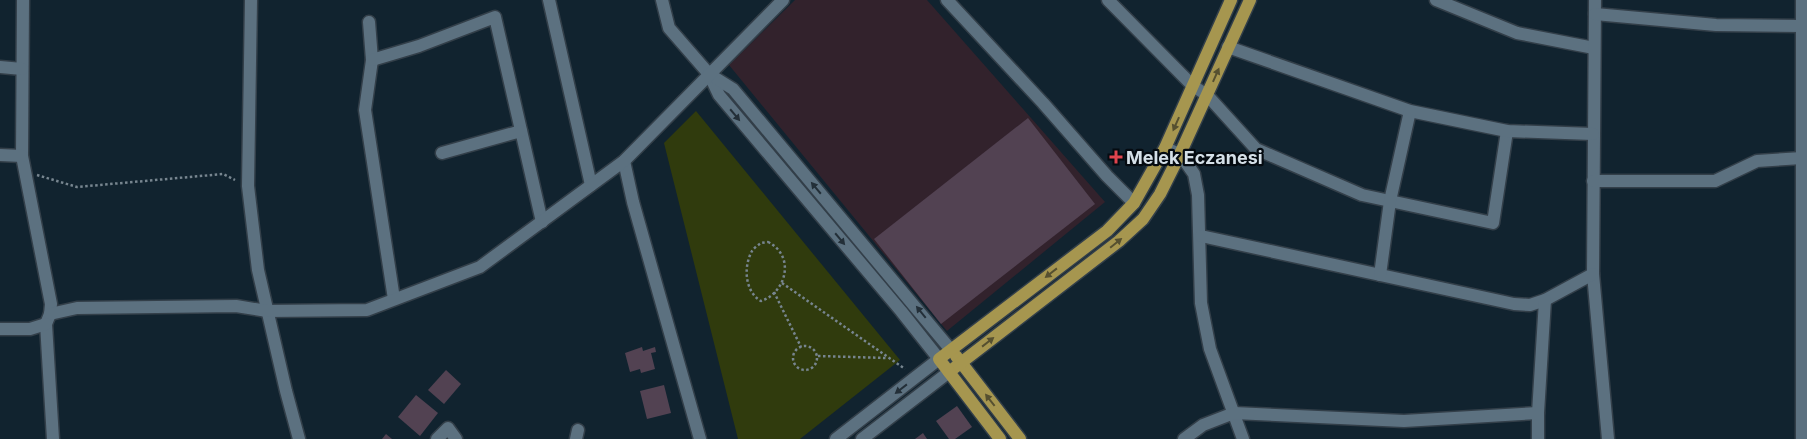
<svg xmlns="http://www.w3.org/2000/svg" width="1807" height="439" viewBox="0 0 1807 439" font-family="Inter,sans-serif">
<rect width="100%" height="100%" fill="#11232f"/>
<polygon fill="#32222c" points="795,0 927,0 1105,202 947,331 729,65"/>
<polygon fill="#303b0d" points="696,111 900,360 800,439 738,439 664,143"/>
<g fill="#524252">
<polygon points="1028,118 1095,204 941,324 874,239"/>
<polygon points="642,347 643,351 655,347 656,352 651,353 655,369 641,373 640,369 630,372 625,353"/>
<polygon points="446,370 461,384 444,404 428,390"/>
<polygon points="664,385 671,413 647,419 640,391"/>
<polygon points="416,395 438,413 420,436 398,417"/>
<polygon points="957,406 972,427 955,439 949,439 936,421"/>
<polygon points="923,433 927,439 915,439"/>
<polygon points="386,434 392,439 382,439"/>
</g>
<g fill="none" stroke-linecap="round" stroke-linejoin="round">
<defs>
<g id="minor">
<polyline points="23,0 22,156 51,304 50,314 46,324 53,439"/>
<polyline points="251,0 248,186 258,270 286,391 299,439"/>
<polyline points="549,0 591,185"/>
<polyline points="662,0 669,28 709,74 719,95 901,311 939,359 836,439"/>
<polyline points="947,0 1043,103 1107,176 1134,203"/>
<polyline points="1108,0 1193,86 1207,95 1256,149 1362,195 1493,223 1507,131"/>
<polyline points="1436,0 1517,33 1594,48"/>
<polyline points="1595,0 1593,274 1608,439"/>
<polyline points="1595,14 1716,25 1802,26"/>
<polyline points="369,22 372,60 365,110 394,299"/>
<polyline points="1228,47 1410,111 1507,131 1593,134"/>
<polyline points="372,60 419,46 495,17 542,222"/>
<polyline points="0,67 22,69"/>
<polyline points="709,74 733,89 951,350"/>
<polyline points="1165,148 1180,154 1194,174 1198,195 1201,303 1210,349 1243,439"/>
<polyline points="442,153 521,131"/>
<polyline points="0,155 22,156"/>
<polyline points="624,161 633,202 700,439"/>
<polyline points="1593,181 1715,181 1757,161 1802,158"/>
<polyline points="1201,236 1514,304 1530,305 1545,300 1593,274"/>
<polyline points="1380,275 1390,201 1410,111"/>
<polyline points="50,314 77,308 236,306 267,311 367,310 480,267 624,161 783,0"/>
<polyline points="0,329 30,329 46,324"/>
<polyline points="437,439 448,428 456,439"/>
<polyline points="576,439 578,430"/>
<polyline points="862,439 949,372"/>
<polyline points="1184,439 1203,425 1234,413 1404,421 1538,413"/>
<polyline points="1538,439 1538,413 1545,300"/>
<polyline points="1802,439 1802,0"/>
</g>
<g id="major">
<polyline points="956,356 1020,439"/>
<polyline points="949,372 1119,241 1143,219 1160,194 1180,154 1250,0"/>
<polyline points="1000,439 939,359 1107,231 1134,203 1165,148 1231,0"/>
</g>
</defs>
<use href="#minor" stroke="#333f49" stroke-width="15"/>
<use href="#major" stroke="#333f49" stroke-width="15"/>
<g stroke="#77858f" stroke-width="2.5" stroke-dasharray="2.5 2.5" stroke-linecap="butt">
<polyline points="37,175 77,187 223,174 235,180"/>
<path d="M768,242C796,256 786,293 761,301C745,292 743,267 752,251C754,248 758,245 761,243Z"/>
<polyline points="782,283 905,369"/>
<polyline points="774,292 801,347"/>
<circle cx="805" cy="358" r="12"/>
<polyline points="818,356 887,358"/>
</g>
<use href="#minor" stroke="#5c7180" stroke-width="12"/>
<use href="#major" stroke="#a6964f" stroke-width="12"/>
</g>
<defs><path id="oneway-solid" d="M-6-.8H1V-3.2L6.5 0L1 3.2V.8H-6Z" transform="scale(1.25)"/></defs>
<g fill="#565030">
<use href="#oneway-solid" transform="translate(1216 75) rotate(-66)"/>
<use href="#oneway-solid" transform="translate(1176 124) rotate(114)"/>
<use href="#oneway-solid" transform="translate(1116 243) rotate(-39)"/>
<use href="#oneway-solid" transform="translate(1051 273) rotate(142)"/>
<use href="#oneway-solid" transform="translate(988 342) rotate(-38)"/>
<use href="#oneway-solid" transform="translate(990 400) rotate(-128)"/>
</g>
<g fill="#232f38">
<use href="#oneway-solid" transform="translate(735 115) rotate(50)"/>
<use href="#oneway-solid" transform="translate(816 188) rotate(-130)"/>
<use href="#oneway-solid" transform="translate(840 239) rotate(50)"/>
<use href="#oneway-solid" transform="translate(921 312) rotate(-129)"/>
<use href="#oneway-solid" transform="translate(901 389) rotate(142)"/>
</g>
<path fill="#e0444e" stroke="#050b11" stroke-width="2" d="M1113.5 149.5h5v5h5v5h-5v5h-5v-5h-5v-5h5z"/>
<g text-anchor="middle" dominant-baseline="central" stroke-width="4.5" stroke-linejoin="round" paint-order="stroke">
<g font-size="18" font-weight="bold" fill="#d5e0e8" stroke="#050b11" text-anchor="start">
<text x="1126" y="157">Melek Eczanesi</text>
</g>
</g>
</svg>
